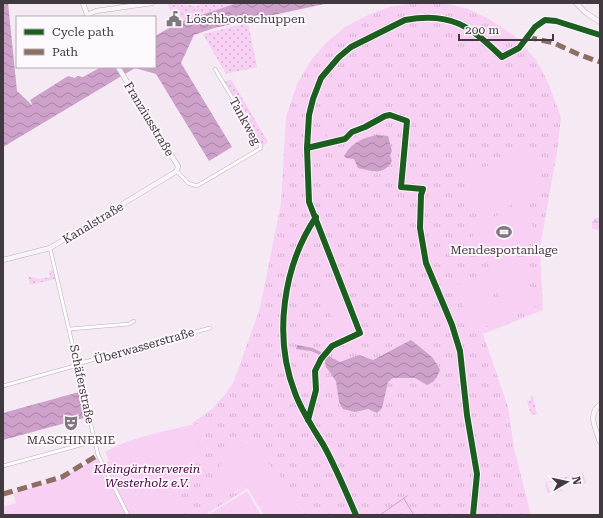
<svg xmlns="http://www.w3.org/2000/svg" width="603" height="518" viewBox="0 0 603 518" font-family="'Roboto Serif',serif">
<defs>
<pattern id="grass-dots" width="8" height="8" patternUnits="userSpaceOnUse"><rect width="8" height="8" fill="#f7d0f3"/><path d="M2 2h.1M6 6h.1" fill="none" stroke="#d5b3d1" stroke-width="1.8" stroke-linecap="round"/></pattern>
<pattern id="wetland-marsh" width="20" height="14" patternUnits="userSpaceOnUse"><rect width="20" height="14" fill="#f7d0f3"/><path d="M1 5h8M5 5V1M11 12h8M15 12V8" fill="none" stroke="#d5b3d1"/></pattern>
<pattern id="park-tufts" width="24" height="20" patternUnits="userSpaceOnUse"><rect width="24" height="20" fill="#f7d0f3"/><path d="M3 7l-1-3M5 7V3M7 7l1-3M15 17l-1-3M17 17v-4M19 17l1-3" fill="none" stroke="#d5b3d1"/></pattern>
<pattern id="water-waves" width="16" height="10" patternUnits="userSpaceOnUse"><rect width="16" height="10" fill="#cda1c9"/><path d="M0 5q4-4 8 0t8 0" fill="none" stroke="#a884a5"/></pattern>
</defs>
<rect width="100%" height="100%" fill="#f5eaf4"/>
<g fill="url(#grass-dots)">
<polygon points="167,3 198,6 201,3 237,3 182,22 179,21 176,15 172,13"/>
<polygon points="248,23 257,67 226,74 203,34"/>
<polygon points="231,79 268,142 263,146 225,82"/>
<polygon points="53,270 55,279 30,285 28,276 39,279 50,277 49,271"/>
<polygon points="530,396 533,396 537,414 531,415 527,401 531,400"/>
<polygon points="583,472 586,483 582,484 584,482 581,473 574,475 577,484 580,485 573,486 575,485 572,476 566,478 570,487 569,485 565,486 564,489 563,486 566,485 563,478 556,480 559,489 561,489 562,491 555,492 555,491 557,490 554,481 547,483 550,492 552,491 553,493 548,493 545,485 547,482"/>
</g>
<polygon fill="url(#wetland-marsh)" points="600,217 600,231 592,228 592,223 594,219"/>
<path fill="url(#park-tufts)" d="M411,3L448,4L468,9L487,18L509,32L518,39L536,60L547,80L561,117L557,152L540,247L543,310L483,334L508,407L514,448L531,515H294L301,510C284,485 269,458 244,441L233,492L234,493L246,486L248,488L205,515H173L209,421L194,425L192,423L212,409L227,392L234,381L260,308L281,203L286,117L297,84L311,60L326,43L345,27L368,15L389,7Z"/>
<g fill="#f7d0f3">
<polygon points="334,128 338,141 329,143 325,130"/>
<path d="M525,150C529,161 542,164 542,177C542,183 539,189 535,193C527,199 496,212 487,213C465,216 458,192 469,177L468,174Z"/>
<polygon points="524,204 537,236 483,259 470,227"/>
<polygon points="518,258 538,305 508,318 489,271"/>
<polygon points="484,273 503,319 474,332 455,286"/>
<polygon points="339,284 359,332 341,339 321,291"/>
<path d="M209,421L173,515H4L3,507L16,503L13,493L60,479L97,458L105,478L109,472L104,463L109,461L105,452C134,435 177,429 209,421Z"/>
<path d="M231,436C243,441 253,446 262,455C267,460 270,468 277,471L301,511L294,515H264L246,486L222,498L215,480Z"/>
<polygon points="247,491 261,515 208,515"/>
</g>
<g fill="url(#water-waves)">
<polygon points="3,3 8,3 17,91 33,106 30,100 68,76 75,78 78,76 83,77 101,67 155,67 155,36 178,23 237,3 329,3 214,28 194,35 181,63 232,147 209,161 156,74 135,68 3,147"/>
<path d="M377,135L388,136L392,151L390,155L392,161C384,176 372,171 358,168L354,159L346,158L344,156C352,142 363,138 377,135Z"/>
<polygon points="411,340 432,357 438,366 440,370 437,377 433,382 427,385 415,378 393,378 388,382 382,408 377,413 368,409 355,412 343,409 339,402 336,381 326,367 325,361 322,356 311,351 296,349 297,345 313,348 340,362 359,355 373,360"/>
<polygon points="79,392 84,418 3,440 3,413"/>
</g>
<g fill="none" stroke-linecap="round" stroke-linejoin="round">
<g stroke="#cda1c9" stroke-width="1">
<polyline points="404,499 414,515"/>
<polyline points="380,515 407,496"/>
</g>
<defs>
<g id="street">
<polyline points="177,171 188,183 197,186 261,148 260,144 215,69"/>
<polyline points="50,248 98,455 128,515"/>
<polyline points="70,329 129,324 134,321"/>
<polyline points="77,364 210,328"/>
<polyline points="3,386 78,365"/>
<polyline points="3,466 95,441"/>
</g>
<g id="secondary">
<polyline points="83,3 88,17"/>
<polyline points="576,3 586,13 600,22"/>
<polyline points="87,15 96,11 152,3"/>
<polyline points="3,260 50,248 177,171 178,166 173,158 118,67"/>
<path d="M600,405C587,413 596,430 600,442"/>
</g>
</defs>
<use href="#street" stroke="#b8b0b8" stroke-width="4"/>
<use href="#secondary" stroke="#b8b0b8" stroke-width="5.5"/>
<use href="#street" stroke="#fefcfd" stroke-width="3"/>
<use href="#secondary" stroke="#f7f3f7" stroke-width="4.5"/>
<g stroke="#8d6e63" stroke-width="5" stroke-dasharray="10 5" stroke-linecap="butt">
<polyline points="527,37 554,43 580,55 600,62"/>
<polyline points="3,494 62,477 98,455"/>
</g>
<defs>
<g id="cycleway">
<polyline points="307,148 345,139 352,132 365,127 385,116 390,115 407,121 401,187 423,189 421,195 420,228 426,263 452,325 460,351 467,415 477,474 473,515"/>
<path d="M316,217C283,266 273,337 295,393C302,412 313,428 324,446C336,468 346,492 356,515"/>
<path d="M308,420L316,390L315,371L321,359L332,346L360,333L309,202L307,148L309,115L313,99L321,78L339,57L351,47L405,20C451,11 471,27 502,57L519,48L535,27L545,20L556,21L600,35"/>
</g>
</defs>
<use href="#cycleway" stroke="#fdf8fc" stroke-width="8"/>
<use href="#cycleway" stroke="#1b5e20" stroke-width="6"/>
</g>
<defs>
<symbol id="civic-bare" viewBox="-9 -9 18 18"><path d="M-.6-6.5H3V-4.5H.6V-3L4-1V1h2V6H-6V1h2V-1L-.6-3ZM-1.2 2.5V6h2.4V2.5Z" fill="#80777f" stroke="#fdf8fc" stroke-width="2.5" paint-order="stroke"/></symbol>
<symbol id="stadium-bare" viewBox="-9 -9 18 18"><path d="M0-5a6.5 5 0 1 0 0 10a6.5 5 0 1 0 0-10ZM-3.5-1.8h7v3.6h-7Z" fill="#80777f" stroke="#fdf8fc" stroke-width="2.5" paint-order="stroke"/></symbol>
<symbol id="theatre-bare" viewBox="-9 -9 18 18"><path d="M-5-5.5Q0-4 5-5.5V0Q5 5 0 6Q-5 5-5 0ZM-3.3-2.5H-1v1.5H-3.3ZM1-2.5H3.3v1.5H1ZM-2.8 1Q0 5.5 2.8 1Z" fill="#80777f" stroke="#fdf8fc" stroke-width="2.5" paint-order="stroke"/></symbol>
</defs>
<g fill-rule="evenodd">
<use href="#civic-bare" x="163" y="8" width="22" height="22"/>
<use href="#stadium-bare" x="493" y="221" width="22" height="22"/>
<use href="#theatre-bare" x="60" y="412" width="22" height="22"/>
</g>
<g text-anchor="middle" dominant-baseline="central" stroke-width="3.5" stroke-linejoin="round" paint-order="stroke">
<g font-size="12" fill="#413940" stroke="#fdf8fc">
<text x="186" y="19" text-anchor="start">Löschbootschuppen</text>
<text x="504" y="250">Mendesportanlage</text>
<text x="71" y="440">MASCHINERIE</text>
</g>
<g font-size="12" fill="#413940" stroke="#fdf8fc">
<text transform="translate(149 119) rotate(59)">Franziusstraße</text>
<text transform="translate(245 121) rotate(61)">Tankweg</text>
<text transform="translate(93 223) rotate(-31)">Kanalstraße</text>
<text transform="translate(144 346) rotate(-16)">Überwasserstraße</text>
<text transform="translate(82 384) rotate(78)">Schäferstraße</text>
</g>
<g font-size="12" font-style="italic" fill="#4a0048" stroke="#fdf8fc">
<text x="147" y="469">Kleingärtnerverein<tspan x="147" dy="14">Westerholz e.V.</tspan></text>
</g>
</g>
<rect width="603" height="518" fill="none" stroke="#413940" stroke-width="8"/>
<rect x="16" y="16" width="140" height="52" fill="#fdf8fc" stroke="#b2acb1"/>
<rect x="24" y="29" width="20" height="6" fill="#1b5e20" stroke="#b2acb1"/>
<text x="52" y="36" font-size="12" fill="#413940">Cycle path</text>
<rect x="24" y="49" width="20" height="6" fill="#8d6e63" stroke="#b2acb1"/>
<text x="52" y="56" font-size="12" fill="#413940">Path</text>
<g transform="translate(567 482) rotate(81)" stroke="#fdf8fc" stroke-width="3" paint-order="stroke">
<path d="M0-3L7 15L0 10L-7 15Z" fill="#413940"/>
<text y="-6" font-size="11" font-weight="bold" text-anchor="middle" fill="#413940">N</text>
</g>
<path d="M459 34v6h94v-6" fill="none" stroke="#413940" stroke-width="2"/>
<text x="465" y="34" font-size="12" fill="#413940" stroke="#fdf8fc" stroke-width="3" paint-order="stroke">200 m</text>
</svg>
